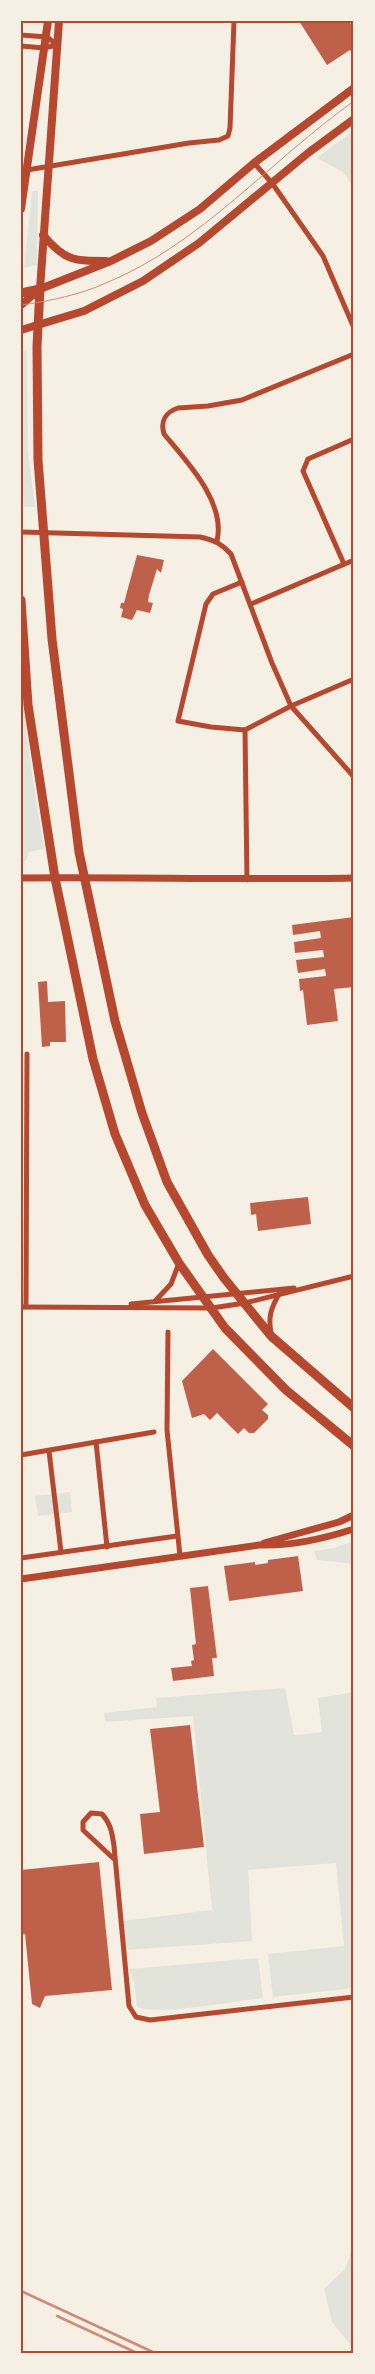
<svg xmlns="http://www.w3.org/2000/svg" width="375" height="2374" viewBox="0 0 375 2374" font-family="'PT Sans',sans-serif">
<rect width="100%" height="100%" fill="#f6efe4"/>
<g fill="#e2e4dc">
<polygon points="354,130 354,188 343,172 317,158"/>
<polygon points="32,191 38,191 37,265 24,268"/>
<polygon points="27,350 28,452 35,507 23,507 21,351"/>
<polygon points="21,681 30,760 44,849 29,852 26,861 21,861"/>
<polygon points="70,1492 72,1512 38,1516 35,1496"/>
<polygon points="354,1541 354,1564 317,1560 314,1551 334,1548"/>
<polygon points="285,1688 294,1735 322,1732 318,1698 354,1692 354,1988 273,1997 268,1954 344,1946 336,1863 248,1870 252,1941 125,1950 122,1921 212,1910 193,1716 105,1722 104,1713 157,1707 156,1698"/>
<path d="M258,1958L263,1998C235,2001 161,2016 137,2007L134,1981L129,1969Z"/>
<polygon points="354,2245 354,2349 332,2322 324,2289 345,2269"/>
</g>
<g fill="#bf614a">
<polygon points="299,21 349,21 354,29 354,52 352,53 350,50 327,65"/>
<polygon points="137,555 164,560 161,573 157,569 149,595 148,602 153,603 150,613 137,610 132,620 121,617 123,609 120,608 121,603 124,603"/>
<polygon points="354,917 354,987 334,989 338,1021 307,1025 303,990 300,991 299,979 326,976 325,969 298,973 296,960 324,957 323,950 295,953 294,942 321,938 320,931 293,935 292,925"/>
<polygon points="47,981 48,1002 65,1001 66,1042 50,1042 50,1046 42,1047 38,982"/>
<polygon points="308,1197 311,1224 258,1231 256,1214 251,1215 250,1203"/>
<polygon points="213,1349 268,1404 262,1410 268,1415 268,1419 254,1433 249,1433 244,1428 238,1434 217,1413 210,1420 204,1414 192,1418 182,1381"/>
<polygon points="298,1556 303,1591 229,1601 224,1566 255,1562 255,1565 268,1563 268,1560"/>
<polygon points="208,1586 217,1658 212,1658 214,1676 173,1681 171,1668 192,1666 191,1661 194,1660 192,1645 196,1644 190,1588"/>
<polygon points="190,1725 204,1847 144,1854 140,1814 160,1812 150,1729"/>
<polygon points="99,1862 112,1990 45,1996 40,2008 32,2004 25,1934 21,1934 21,1870"/>
</g>
<g fill="none" stroke-linecap="round" stroke-linejoin="round">
<g stroke="#b5482f" stroke-width="5">
<polyline points="21,35 47,37 57,45"/>
<polyline points="21,46 44,48 57,45"/>
<polyline points="254,163 272,183 323,256 354,328"/>
<polyline points="21,171 189,143 219,140 228,136 230,128 234,21"/>
<path d="M21,532L200,537C214,540 222,544 231,554L272,663L291,706L354,777"/>
<path d="M217,541C226,502 187,462 164,434C160,421 166,412 178,408L208,406L242,400L354,354"/>
<polyline points="344,564 303,471 308,459 354,439"/>
<polyline points="242,582 213,594 206,604 178,721 211,727 245,730"/>
<polyline points="251,604 354,560"/>
<polyline points="247,880 245,730 291,706 354,679"/>
<polyline points="156,1300 171,1284 179,1263"/>
<polyline points="131,1304 294,1288"/>
<polyline points="21,1307 212,1308 245,1303 354,1276"/>
<polyline points="26,1307 27,1054"/>
<polyline points="168,1332 167,1430 180,1556"/>
<path d="M271,1333C268,1317 271,1308 279,1294"/>
<polyline points="96,1442 107,1547"/>
<polyline points="49,1451 61,1552"/>
<polyline points="21,1455 154,1432"/>
<polyline points="21,1558 177,1536"/>
<path d="M114,1859L83,1830V1822L91,1813L102,1814C111,1824 112,1833 114,1846L129,2006L136,2017L150,2020L354,1997"/>
</g>
<g stroke="#b5482f" stroke-width="7">
<path d="M21,878C132,877 243,880 354,878"/>
<polyline points="264,1543 339,1522 354,1515"/>
<path d="M21,1579L259,1545C292,1546 322,1539 354,1529"/>
</g>
<g stroke="#b5482f" stroke-width="8">
<polyline points="21,209 48,21"/>
<path d="M43,235C65,261 74,261 106,261"/>
<polyline points="40,289 59,21"/>
<polyline points="21,305 40,289 111,261 151,241 200,209 254,163 354,88"/>
<polyline points="21,330 84,311 143,281 199,243 308,153 354,119"/>
</g>
<g stroke="#b5482f" stroke-width="9">
<polyline points="21,293 40,289 37,346 38,460 52,639 79,852 115,1021 142,1113 167,1182 208,1255 224,1278 271,1336 354,1408"/>
<polyline points="21,600 28,705 55,878 93,1059 115,1134 145,1205 179,1263 225,1328 286,1390 354,1446"/>
</g>
<path stroke="#cf8b77" stroke-width="1" d="M21,305C50,301 79,295 106,283C201,244 271,160 354,101"/>
<g stroke="#cf8b77" stroke-width="2.5">
<polyline points="21,2291 155,2353"/>
<polyline points="57,2316 137,2353"/>
</g>
</g>
<rect width="375" height="2374" fill="none" stroke="#f6efe4" stroke-width="45"/>
<rect x="22" y="22" width="330" height="2330" fill="none" stroke="#b5482f" stroke-width="2"/>
</svg>
